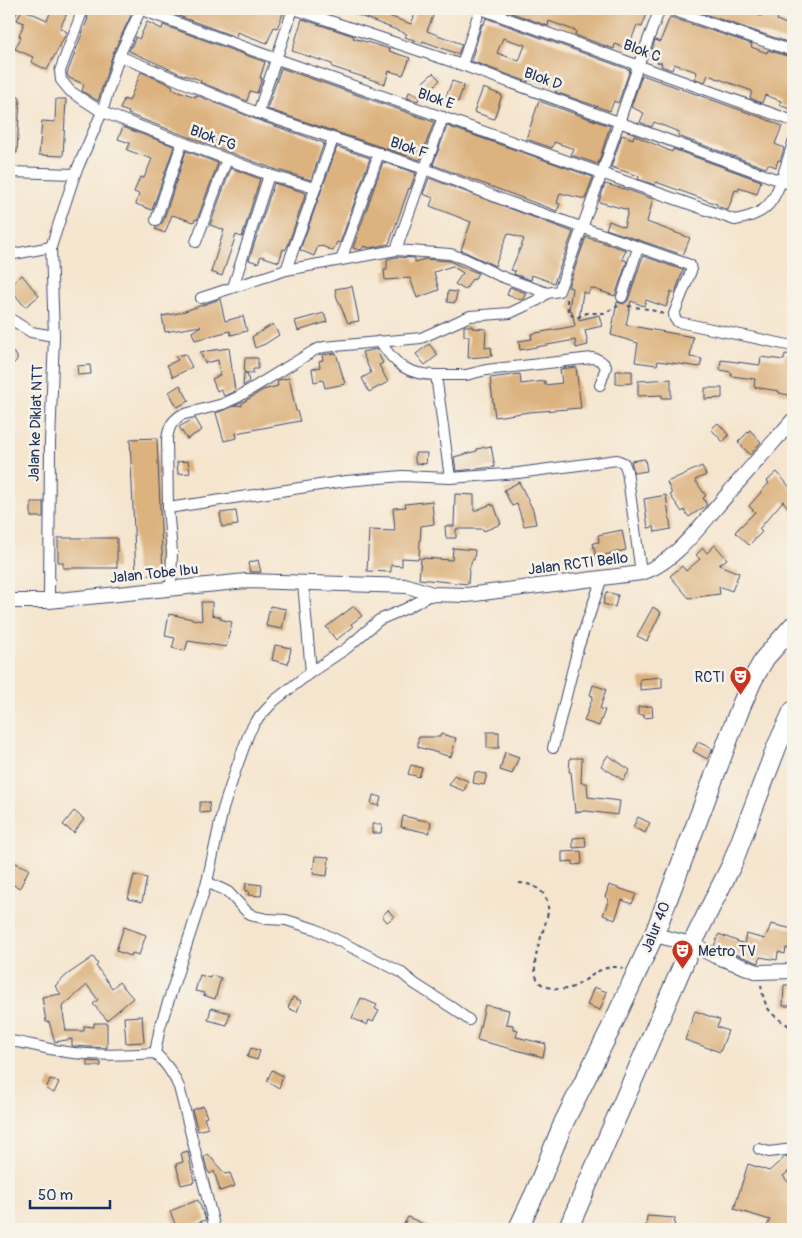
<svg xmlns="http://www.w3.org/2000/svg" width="802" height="1238" viewBox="0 0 802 1238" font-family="Pangolin,sans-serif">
<rect width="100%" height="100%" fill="#f7f3e8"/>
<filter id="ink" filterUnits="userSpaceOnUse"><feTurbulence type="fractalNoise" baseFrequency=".02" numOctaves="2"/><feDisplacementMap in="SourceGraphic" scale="10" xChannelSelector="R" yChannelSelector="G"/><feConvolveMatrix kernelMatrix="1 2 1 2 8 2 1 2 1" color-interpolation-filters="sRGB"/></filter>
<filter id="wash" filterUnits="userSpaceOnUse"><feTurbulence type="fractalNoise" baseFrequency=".0096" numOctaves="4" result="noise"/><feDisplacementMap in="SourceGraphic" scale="20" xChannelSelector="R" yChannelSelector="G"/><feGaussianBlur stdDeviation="1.12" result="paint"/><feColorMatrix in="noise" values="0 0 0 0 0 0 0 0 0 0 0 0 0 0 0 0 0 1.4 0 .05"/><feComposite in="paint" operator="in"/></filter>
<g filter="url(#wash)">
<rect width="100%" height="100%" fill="#f5e5ce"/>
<g id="blocks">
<g fill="#dcb27f" fill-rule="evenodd">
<polygon points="22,9 47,20 52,9 69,9 60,28 67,32 47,70 31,62 33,57 15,49 21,37 19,36 24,23 17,20"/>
<polygon points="90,9 118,9 131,15 113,53 98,101 82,91 84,84 69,78 67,74 88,18 87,18"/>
<polygon points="170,9 285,9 277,28 274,27 267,43 237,32 236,37 168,12"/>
<polygon points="342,9 369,9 411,24 417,9 428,9 435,11 427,31 462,44 458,54 423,41 422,43 405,37 407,34"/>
<polygon points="501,9 636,9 647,13 642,27 637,25 628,49 615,44 614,49 575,35 576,31 549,21 548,26"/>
<polygon points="690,9 741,9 761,16 764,9 781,9 777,20 793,27 793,44"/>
<polygon points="670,17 752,44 751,47 767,53 768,50 793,58 793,110 779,105 781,101 765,95 762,103 750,98 752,91 708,75 705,82 695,79 697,72 674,64 672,70 661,66 662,63 657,62 660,53 652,50 655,40 660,42"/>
<path d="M486,18L630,70L618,103L614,101L610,111L555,92L557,89L529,79L528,82L471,61L482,24H484ZM503,38L525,45L519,61L497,53Z"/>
<polygon points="302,19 354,36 353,38 390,49 389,51 410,58 403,75 389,71 385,84 332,67 332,64 292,51"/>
<polygon points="147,22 162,29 163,25 265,62 260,78 262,78 257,93 250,91 247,101 200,82 201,80 181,74 129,51 136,37 139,39"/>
<polygon points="281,68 434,122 420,160 267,109"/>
<polygon points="141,72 173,86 172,89 196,97 196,95 255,119 324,143 311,180 271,168 128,114 129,112 120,109 124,99 129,101"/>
<polygon points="433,73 440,80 429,91 423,86 423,82"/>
<polygon points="642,75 763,118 782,126 775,144 784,148 780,161 778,160 776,167 768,164 766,168 678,136 679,132 654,122 652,127 640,122 644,113 631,107"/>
<polygon points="452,81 464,85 458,102 446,97"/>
<polygon points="483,88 502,95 494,119 474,112"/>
<polygon points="409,92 420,96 418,101 407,98"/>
<polygon points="9,97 20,97 17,153 9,152"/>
<polygon points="56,99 66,99 63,156 39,155 42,121 55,122"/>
<polygon points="539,101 610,126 598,164 571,155 574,149 554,142 552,148 526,139"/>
<polygon points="447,126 593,177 585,199 560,193 557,203 560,204 557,211 433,165"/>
<polygon points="123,127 174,146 152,210 136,204 139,194 134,192 140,177 144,178 152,159 127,150 130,143 118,139"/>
<polygon points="622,135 633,139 634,135 672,152 673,149 761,181 757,194 739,188 738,191 735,190 728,210 717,206 717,204 656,182 655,185 638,179 639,176 611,167"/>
<polygon points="337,147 370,158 340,243 337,242 333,251 322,246 321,247 318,246 314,256 300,250"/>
<polygon points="186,151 218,163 197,220 195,219 194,222 172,215 165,233 155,229 163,222"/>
<polygon points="383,162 416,173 410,189 409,188 389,244 370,248 364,246 362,249 359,250 353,248"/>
<polygon points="231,168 260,179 242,237 236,235 222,276 211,272 224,230 210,225"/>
<polygon points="429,178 573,232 554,283 532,275 531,280 514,274 515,271 511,270 524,239 508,233 495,266 461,250 471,222 430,206 433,198 423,194"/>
<polygon points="274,183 306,193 288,245 285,250 283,249 279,262 261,256 258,263 249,260"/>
<polygon points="605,184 625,189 653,199 647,222 690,238 683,255 606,229 609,221 624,227 628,210 599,202"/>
<polygon points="586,237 626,250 622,259 627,261 615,296 591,288 588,294 583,292 579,320 599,315 602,326 585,330 588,345 576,348 575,340 520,350 519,341 532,339 531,334 575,326 572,311 569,310 572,288 568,287"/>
<polygon points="643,256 683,270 675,293 671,291 666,307 646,300 644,306 631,301 626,325 693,337 690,357 702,359 700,367 658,361 657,365 635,362 638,343 611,335 617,302 624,304 628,300"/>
<polygon points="396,257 415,258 415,262 425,259 449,261 478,273 474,280 472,279 465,290 455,284 463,273 452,266 434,272 439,290 417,298 410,278 385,280 384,270 387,270 387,259"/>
<polygon points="22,275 39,296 25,307 9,287"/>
<polygon points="352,286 359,321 348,323 337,298 335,289"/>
<polygon points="510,287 526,293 523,299 521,300 507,295"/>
<polygon points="448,291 457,292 455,303 447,302"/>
<polygon points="220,299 225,321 243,316 247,331 231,335 230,331 195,340 192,332 201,326 165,332 162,316 179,313"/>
<polygon points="324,313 327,322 298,331 295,321"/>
<polygon points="273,324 279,335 265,344 255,348 252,337"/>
<polygon points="464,326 472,326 472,328 486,329 485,348 491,347 492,356 468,358 469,336 464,336"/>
<polygon points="429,344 438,355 425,365 416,354"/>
<polygon points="229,348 235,391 224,396 221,389 217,391 212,379 220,375 218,360 205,363 200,352"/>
<polygon points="9,349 17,356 17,360 9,368"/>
<polygon points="376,349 383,363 379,365 388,382 369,392 362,378 371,373 362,352"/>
<polygon points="336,353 345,384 325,388 323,380 314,382 312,369 320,367 319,361 323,360 322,355"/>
<polygon points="185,354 192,367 173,377 167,365 178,360 175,356"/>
<polygon points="785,354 793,355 793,396 779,393 779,391 754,387 755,379 731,376 731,372 720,370 721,360 760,365 761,357 784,360"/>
<polygon points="245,358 258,358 258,369 253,369 253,373 247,373 249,382 243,386 244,373 247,373 244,372"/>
<polygon points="90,365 91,374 78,375 77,366"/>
<polygon points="576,367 581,408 529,412 495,417 490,378 520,374 521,384 545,381 545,385 562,383 560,369"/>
<polygon points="616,371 632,371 632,383 616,384"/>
<polygon points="289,378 296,411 297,411 300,421 236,433 237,438 224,441 216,413 237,405 242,406 242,403 263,390 278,386 277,381 279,380"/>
<polygon points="671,379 671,398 662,398 662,395 638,396 638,381"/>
<polygon points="180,385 189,401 177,407 169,392"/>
<polygon points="705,388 722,388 722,398 705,399"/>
<polygon points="195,418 202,430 187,439 179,427"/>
<polygon points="718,423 729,435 723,442 711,429"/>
<polygon points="750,430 761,442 750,455 738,442"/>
<polygon points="157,438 163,574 136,576 130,439"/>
<polygon points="491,446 495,467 456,471 454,457 477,451 477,449"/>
<polygon points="415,453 427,453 426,464 415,463"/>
<polygon points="645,459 647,471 634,473 631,461"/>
<polygon points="188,461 190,473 178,474 177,462"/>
<polygon points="702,466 706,475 695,480 706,496 703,498 707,505 689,517 684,510 682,512 670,495 672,494 667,482"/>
<polygon points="777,472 793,491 793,514 783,501 759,529 762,532 749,545 735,532 755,512 749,506 769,483 767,481"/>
<polygon points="519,482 533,510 536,524 524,526 517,504 512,506 504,490"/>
<polygon points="455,494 474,495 474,511 492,504 492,506 494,505 501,524 484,531 483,529 456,529 456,538 446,538 445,526 454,526"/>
<polygon points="666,495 671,529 655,532 654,527 648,528 644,499"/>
<polygon points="432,501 434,524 421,526 419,559 402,558 402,566 391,565 391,572 367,571 369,530 395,531 393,508 406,507 405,504"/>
<rect x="31" y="502" width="12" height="15"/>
<polygon points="236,511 238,525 222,527 220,513"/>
<polygon points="622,530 626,550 596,557 593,543 599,542 598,535"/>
<polygon points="58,538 117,538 117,568 63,568 63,562 58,562"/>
<polygon points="715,545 727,559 719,565 739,573 732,591 719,586 720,594 689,598 670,576 682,566 686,571 700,559 696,555 703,548 707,553"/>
<polygon points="453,548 475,550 474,560 472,560 469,570 468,584 419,579 421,558 452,560"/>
<polygon points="258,560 261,572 250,572 248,563"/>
<polygon points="606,592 618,595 615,607 603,604"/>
<polygon points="201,602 212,602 212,615 221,617 220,619 232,622 226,647 188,641 185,651 172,648 175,638 165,636 169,614 202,621"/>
<polygon points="270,606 286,609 282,629 266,626"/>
<polygon points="354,606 362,616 351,624 353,627 336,640 326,627"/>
<polygon points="653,607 661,612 647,641 637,636"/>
<polygon points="275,645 291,648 288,664 272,660"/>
<polygon points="662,677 662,688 640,690 640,679"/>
<polygon points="593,685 606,689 600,709 605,710 599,726 584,721 593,696 590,695"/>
<polygon points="652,706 653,717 644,718 644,715 638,715 638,707"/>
<rect x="487" y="732" width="12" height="16"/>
<polygon points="441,734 456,738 451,757 418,747 418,737 440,737"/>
<polygon points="698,742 713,749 707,759 693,751"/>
<polygon points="505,752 519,757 512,774 500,770"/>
<polygon points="608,755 630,770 623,780 601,766"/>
<polygon points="570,758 582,758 581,783 587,783 588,797 620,801 618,815 586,811 575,812 571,772 569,772"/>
<polygon points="411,765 422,768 419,777 408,774"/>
<polygon points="475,772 487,774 484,785 473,783"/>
<polygon points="454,775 468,781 464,791 449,785"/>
<polygon points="373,795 381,797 379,806 371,804"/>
<polygon points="200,802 209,802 210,812 200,813"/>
<polygon points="74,811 84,819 74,833 63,825"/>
<polygon points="403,816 431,822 429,833 401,827"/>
<polygon points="638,817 650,823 645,833 633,827"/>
<polygon points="372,824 382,824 381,833 372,833"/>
<polygon points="585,837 586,847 573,848 573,838"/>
<polygon points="581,851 582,864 573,865 573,861 562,862 562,852"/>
<polygon points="315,856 329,857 327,876 313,874"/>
<polygon points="9,860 29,869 20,888 9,883"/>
<polygon points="134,875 147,878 142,902 128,899"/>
<polygon points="246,883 262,885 261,896 248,895 249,891 245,891"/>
<polygon points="609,885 636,894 632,904 622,900 615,920 603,915 609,899 605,897"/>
<polygon points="388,910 394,917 387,922 382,916"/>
<polygon points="771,924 793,929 793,950 786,948 785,954 778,952 777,960 760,957 759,963 714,946 719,934 744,944 746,934 765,939"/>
<polygon points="124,927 146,935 139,955 132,953 131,956 116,951"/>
<polygon points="93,957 98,964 96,966 112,988 119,982 133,998 107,1020 93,1004 98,1000 87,985 62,1007 66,1031 84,1031 84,1026 94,1027 94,1023 107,1023 107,1048 72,1046 72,1039 55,1042 49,1022 46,1022 42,997 61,994 55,986 68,974"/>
<polygon points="200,975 210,978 211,975 221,978 215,999 203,995 204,993 195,991"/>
<polygon points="784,985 793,985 793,1006 783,1006"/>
<polygon points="594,987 607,992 600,1010 587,1005"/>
<polygon points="293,997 301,1001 297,1012 288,1008"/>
<polygon points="361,998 377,1005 375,1009 379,1011 373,1022 369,1020 367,1025 352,1018"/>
<polygon points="485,1005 509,1010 506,1024 513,1025 513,1029 518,1030 516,1037 546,1044 543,1057 477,1040"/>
<polygon points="211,1008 230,1013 227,1025 208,1020"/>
<polygon points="695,1011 720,1020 717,1027 728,1031 720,1052 685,1040"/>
<polygon points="142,1016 144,1042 126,1043 124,1017"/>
<polygon points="251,1048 260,1051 257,1060 247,1057"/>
<polygon points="87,1061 101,1062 101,1066 87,1066"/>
<polygon points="272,1070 283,1076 279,1088 267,1081"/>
<polygon points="50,1079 59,1082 54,1093 46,1089"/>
<polygon points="203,1106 207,1117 204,1118 208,1128 198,1131 192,1110"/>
<polygon points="188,1151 194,1182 181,1185 176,1164 183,1162 181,1153"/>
<polygon points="208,1154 225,1174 230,1173 235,1186 220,1191 214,1171 210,1174 207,1170 204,1157"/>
<polygon points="792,1156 793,1168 783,1176 793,1188 793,1224 790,1229 765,1229 770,1220 734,1209 748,1164 769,1171 785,1157"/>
<polygon points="198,1200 206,1220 177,1229 170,1211"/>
<polygon points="647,1216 675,1218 674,1229 646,1229"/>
<polygon points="408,1217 435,1229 415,1229 404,1224"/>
</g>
</g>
</g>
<g filter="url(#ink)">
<use href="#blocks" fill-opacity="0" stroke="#3c4a6f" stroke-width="1"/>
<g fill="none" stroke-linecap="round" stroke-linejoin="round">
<defs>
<g id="street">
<polyline points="83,9 60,71 61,80 70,91 102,112 269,175 315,188"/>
<path d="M139,9L277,59L735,220C762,215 772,207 781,181L793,185"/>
<polyline points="294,9 462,65 781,181 793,143"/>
<polyline points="481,9 793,121"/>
<polyline points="669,9 793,51"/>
<polyline points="9,15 13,9"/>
<polyline points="119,56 258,113 425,169 509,202 690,265 691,271 674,314 675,319 678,322 793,346"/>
<polyline points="462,65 480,9"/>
<polyline points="258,113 293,9"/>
<polyline points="9,172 75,174"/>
<polyline points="156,220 182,143"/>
<polyline points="196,242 227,159"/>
<polyline points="396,250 443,117"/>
<polyline points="9,255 51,247"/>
<polyline points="341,260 379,153"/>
<polyline points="286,270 333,139"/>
<polyline points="233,287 269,175"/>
<polyline points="622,297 638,248"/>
<polyline points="201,298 286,270 396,250 450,254 465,259 500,276 547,293 559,291 602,173 638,66 660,9"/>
<polyline points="9,318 31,332 54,336"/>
<path d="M380,341C394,364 408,375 436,375L450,478L518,473L617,460L624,463L627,471L641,573"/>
<path d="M436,375H466L486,370L592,358C599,359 603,361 606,367L600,385"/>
<polyline points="168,508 346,481 402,476 450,478"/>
<polyline points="303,583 311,672"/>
<path d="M171,588L172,552L168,508L167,439C169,427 171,422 181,415L223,404L238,397L315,350L324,347L421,338L470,316L510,313L538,300L547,293"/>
<polyline points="49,601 50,443 54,336 51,247 75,174 102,112 119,56 141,9"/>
<polyline points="553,748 578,648 602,578"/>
<polyline points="207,882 228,892 247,912 254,916 267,919 286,920 315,929 399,971 415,984 454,1009 469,1020"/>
<path d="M9,1041C28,1043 47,1049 66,1052C95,1056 126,1055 155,1053C166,1063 173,1073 179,1087L215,1229"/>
<polyline points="155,1053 160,1027 207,882 223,809 236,769 249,733 255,722 274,701 311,672 347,648 379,620 407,608 432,594"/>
<polyline points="759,1149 769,1152 793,1149"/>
</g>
<g id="secondary">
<path d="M9,601H49L246,581L408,586L432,594L467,595L641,573C675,564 705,519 728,494C749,469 771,445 793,420"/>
<polyline points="654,935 692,944 715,956 758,972 793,971"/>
</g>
<g id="highway">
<polyline points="518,1229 536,1191 564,1122 610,1030 654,935 741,706 753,679 765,658 793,626"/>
<polyline points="568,1229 692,944 732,864 777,746 793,711"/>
</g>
</defs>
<use href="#street" stroke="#3c4a6f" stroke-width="12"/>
<use href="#secondary" stroke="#3c4a6f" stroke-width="16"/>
<use href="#highway" stroke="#3c4a6f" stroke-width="21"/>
<g stroke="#3c4a6f" stroke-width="2" stroke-dasharray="4 4" stroke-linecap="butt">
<polyline points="567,299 568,312 573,316 578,317 587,313 604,313 618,306"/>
<polyline points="628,306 648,309 664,314"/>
<path d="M519,883C534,883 550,893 548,911C547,928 521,976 545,986C584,1001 589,960 623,968"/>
<path d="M761,985C765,1011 771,1015 793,1028"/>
</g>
<use href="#street" stroke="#fff" stroke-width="10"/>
<use href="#secondary" stroke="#fff" stroke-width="14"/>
<use href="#highway" stroke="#fff" stroke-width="19"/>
</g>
</g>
<defs>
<symbol id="theatre-pin" viewBox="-11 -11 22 30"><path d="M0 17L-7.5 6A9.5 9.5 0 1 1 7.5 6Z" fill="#c8321e" stroke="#f7f3e8"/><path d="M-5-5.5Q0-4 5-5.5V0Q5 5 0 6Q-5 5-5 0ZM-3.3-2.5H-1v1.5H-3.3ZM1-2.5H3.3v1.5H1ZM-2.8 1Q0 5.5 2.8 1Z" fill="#fff"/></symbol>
</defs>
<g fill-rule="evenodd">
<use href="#theatre-pin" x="728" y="664" width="25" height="34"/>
<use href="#theatre-pin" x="670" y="938" width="25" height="34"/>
</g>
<g text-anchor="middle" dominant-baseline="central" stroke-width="5" stroke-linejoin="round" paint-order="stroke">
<g font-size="15" fill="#1b2f5e" stroke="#f7f3e8">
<text transform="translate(642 51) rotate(20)">Blok C</text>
<text transform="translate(543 79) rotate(20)">Blok D</text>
<text transform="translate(436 99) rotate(19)">Blok E</text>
<text transform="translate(213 138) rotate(20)">Blok FG</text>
<text transform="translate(409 148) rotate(19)">Blok F</text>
<text transform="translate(36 423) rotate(-88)">Jalan ke Diklat NTT</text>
<text transform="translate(578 564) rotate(-7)">Jalan RCTI Bello</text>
<text transform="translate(154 574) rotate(-6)">Jalan Tobe Ibu</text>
<text transform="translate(656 927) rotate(-68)">Jalur 40</text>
</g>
<g font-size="15" fill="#1b2f5e" stroke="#f7f3e8" text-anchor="end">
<text x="725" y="677">RCTI</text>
<text x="698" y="951" text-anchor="start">Metro TV</text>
</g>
</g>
<rect width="802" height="1238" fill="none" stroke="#f7f3e8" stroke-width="30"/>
<path d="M30 1200v8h80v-8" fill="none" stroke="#1b2f5e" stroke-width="2.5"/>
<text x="38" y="1200" font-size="15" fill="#1b2f5e" stroke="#f7f3e8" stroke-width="4" paint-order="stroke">50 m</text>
</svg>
